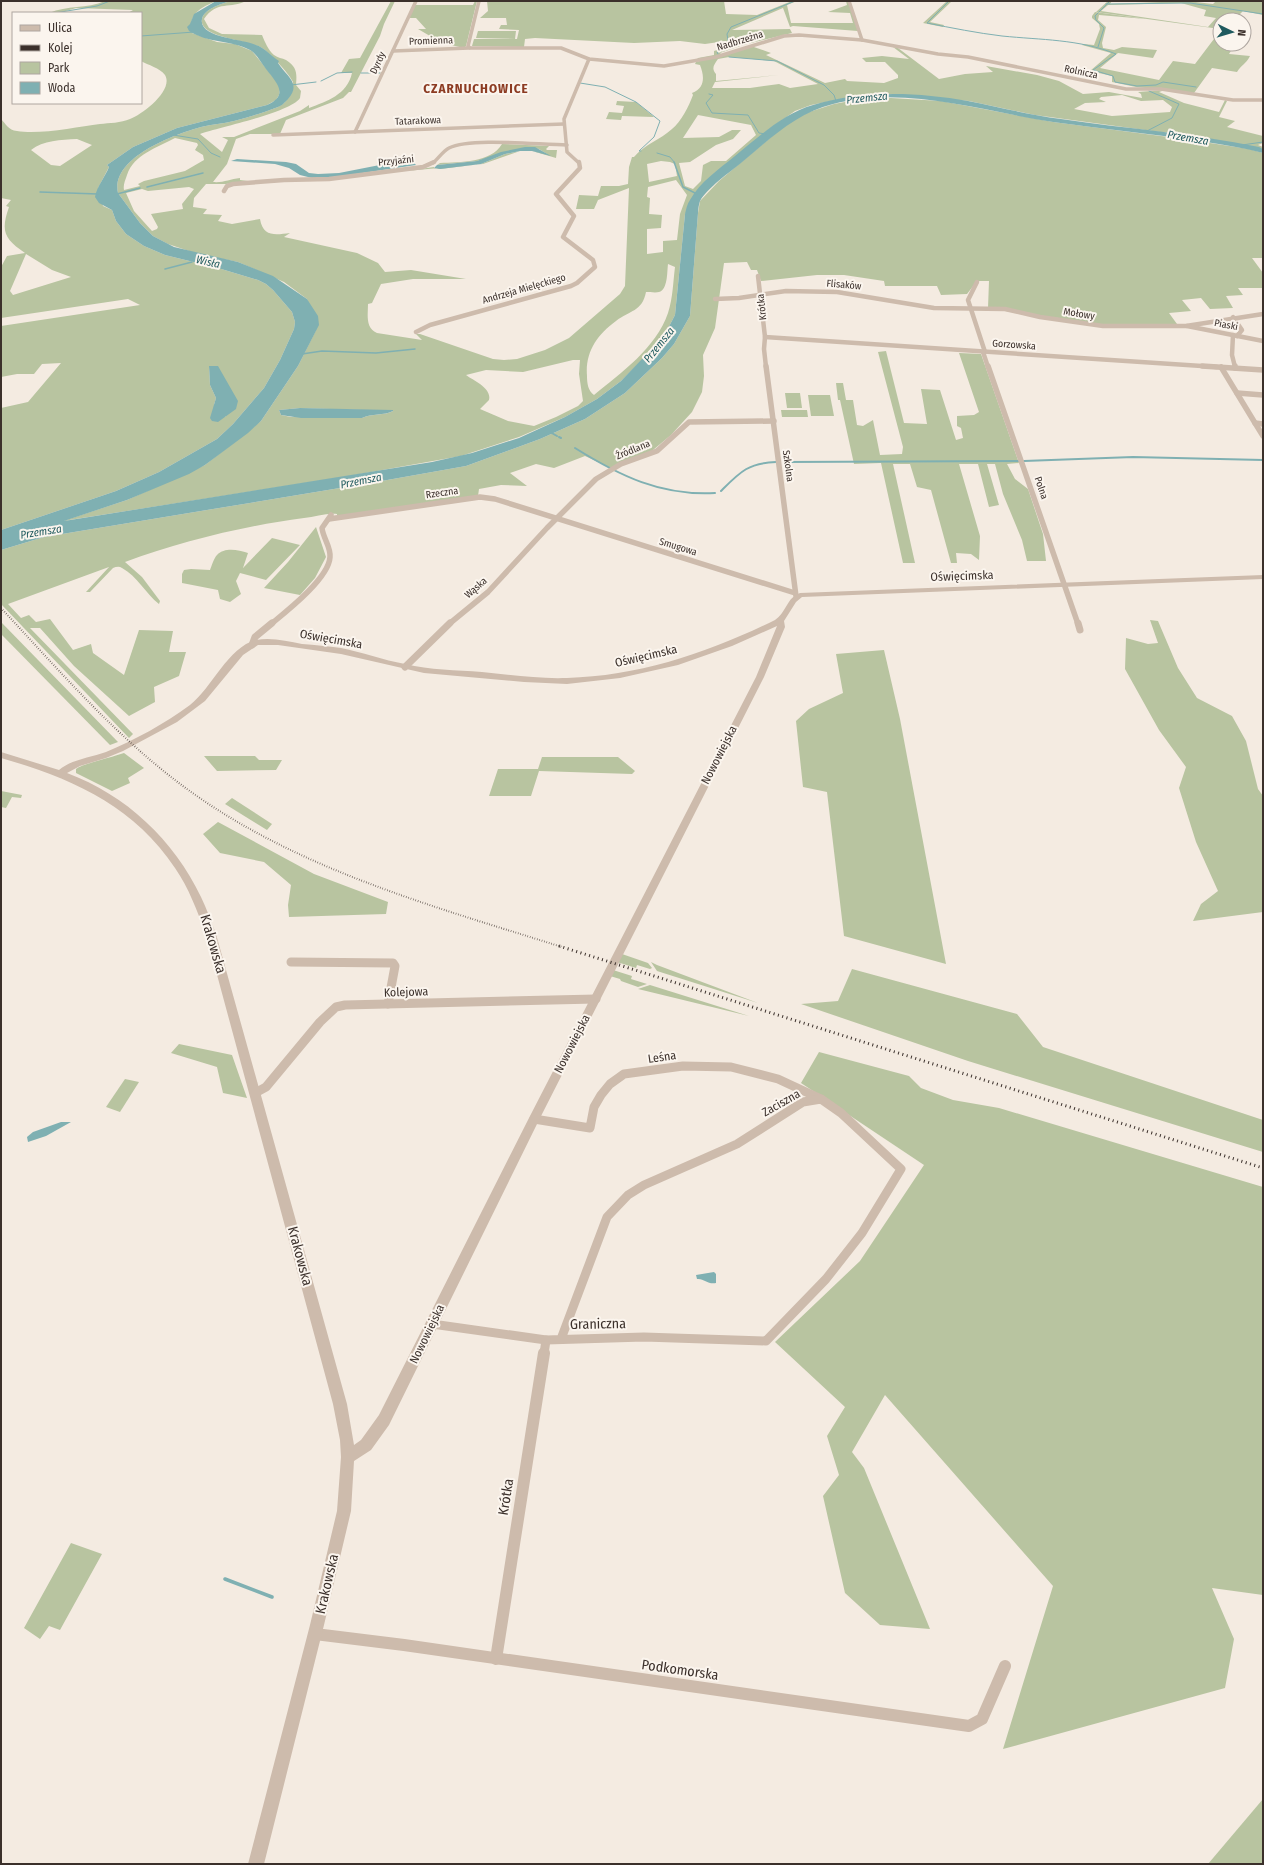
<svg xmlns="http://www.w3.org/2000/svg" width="1264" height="1865" viewBox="0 0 1264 1865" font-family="'Fira Sans Condensed',sans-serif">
<rect width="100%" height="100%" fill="#f4ebe1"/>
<g fill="#b8c4a0" fill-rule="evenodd">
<path d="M105,1H216C200,8 188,14 192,33L217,42L235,44L252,51L278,83L280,89L279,95L276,100L267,105L177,128L133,147L107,165L109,167L98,188L103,206L112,210L116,221L126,234L144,246L165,255L218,268L258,280L266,284L273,290L292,312L295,322L294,329L280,360L264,388L233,424L217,439L159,472L116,491L1,530V408L28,402L61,363L42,364L34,374H17L1,377V326L140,305L128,299L1,318V267L7,256L25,253C5,239 0,232 9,207L6,206L11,200L1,198V119C6,124 8,130 17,131C39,135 77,127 100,124C109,123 121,123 130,119C143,114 174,90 165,75C160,68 148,65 141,61V13H128L133,10L76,8L59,13H49C67,5 87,9 105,1ZM77,139L92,145L60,166L51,165L31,150C43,140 61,140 77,139ZM26,254L52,270L71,277L13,295L10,291ZM209,366L226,417L214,405L216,398L210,385Z"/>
<path d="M230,1H246C231,9 217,0 204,19L209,28L222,34L262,35C265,42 268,50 274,55C278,58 282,58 286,60C297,67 297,73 296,85L301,91L300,98C290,113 219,127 200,134L222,152L228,140L222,137H234L300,111L309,105V108C327,101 347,95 352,73H341L349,59L360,58L391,1H395L384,24L380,36L351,92H349L343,98L286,120L280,134H250L236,139L227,164L213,182C223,183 230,179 240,178V180L248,181L226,184H206L194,198L193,207L207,209L203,214L222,215L218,221L232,224L260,219C263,237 275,235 290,233L284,237L357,253L378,263L385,272L411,270L466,279H413L381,284L372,303L368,304C368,314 365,328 377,333L422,340L416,334H420L493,359L504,360L517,359L545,350L569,338L620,294L625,286L629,188L598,200L594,209H576L579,195L598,196L601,186H619L628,184L629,167L632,157H634C645,144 660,140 672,129C681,122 689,106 693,95L692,93C706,88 704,75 700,65L695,64L696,62L751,46L771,53L766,55L825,83L845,79L847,81L884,83L898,78V75L885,62H866L862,58L882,56L909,59L893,47L898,48L939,79L965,74L993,72L986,66L1037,75L1059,81L1083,94L1109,92L1142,98L1141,94L1138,92L1165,90L1159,92L1184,103L1219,112L1225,100L1227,101L1219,117L1235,121L1227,127L1263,136V143L1258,145L1263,147V149L1179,133L1160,132L1035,115L969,101L889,94L856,96L811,105L795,111L768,130L685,214L675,315L664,336L650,352L621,381L597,399L565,417L519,437L461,456L343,477L63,521L127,500L205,465L261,421L298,366L316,330L307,299L284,282L238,262L198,254L168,244L153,236L140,223L118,193C110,158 175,134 201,127C212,124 223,124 234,121C249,117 263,113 278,107C289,102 290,93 293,82C288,72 270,53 262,48C249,40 198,38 202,19C204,9 221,4 230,1ZM729,57L774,61L818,84L790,88L779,84L750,88H712L715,82L779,75L716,81V74C711,68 714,65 718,59ZM1122,95L1141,101L1163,100L1172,107L1170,112L1112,116L1074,109L1085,103L1106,102L1099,99L1101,97ZM698,115L751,125L756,135L726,161H711L703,165L701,181L693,189L685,186L679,163L690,162L716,145L733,139L741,130H732L719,137L683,138ZM175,138L197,143L198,145L195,150L203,155L204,160L185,171L144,181L138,184L140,186L124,190C123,185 125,181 127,175C134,154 157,148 175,138ZM661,161L670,162L675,164L677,176L649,182L647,164ZM676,180L687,195L680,214L677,240L663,241V252L647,254V229L661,228L662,215L649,214L650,198L647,197L648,187ZM189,187L194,189L182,204L183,209L151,214L158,227L157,229L152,231L134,211L126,193L142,189L148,191ZM668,264L675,267C673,282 673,298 668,313C656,348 621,373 594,395C588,391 587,383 587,376C585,352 597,335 616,321C630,310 642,312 646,292C649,292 656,293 659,292C668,290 667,271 668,264ZM573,360H580L579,374L583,401L578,406L556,417L534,426L508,421L480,409L489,400C492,388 474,381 466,375L486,370L523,372ZM300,408L393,411C385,416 372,413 362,418L291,417L281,415L279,410Z"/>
<polygon points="475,1 477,1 466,46 464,48 442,43 418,29 426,29 416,18 409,18 415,5 473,5"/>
<polygon points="487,1 724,1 726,14 757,15 792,1 797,1 787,5 791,23 853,23 850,13 828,12 847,5 846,1 848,1 858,31 793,26 790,27 783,8 732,30 790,29 792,33 743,45 720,53 722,55 696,61 698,58 714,55 714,51 726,47 726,41 705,44 680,41 634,43 535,38 525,39 524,47 472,46 474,39 517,39 519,30 499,29 501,25 507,25 506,18 480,18 488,11"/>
<polygon points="935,1 952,1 930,22 944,25 943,27 923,23 946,2"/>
<path d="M1108,1H1112L1110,4L1187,1L1213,4L1216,1H1263V15L1243,11L1234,20H1220V29L1096,12ZM1181,3L1206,10L1204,16L1216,18L1208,27L1101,11L1108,5Z"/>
<path d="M1095,12L1146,19L1099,15L1098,20L1106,27L1102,43L1103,48L1114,50L1122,47L1157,50L1153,58L1118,53L1100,68L1159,80L1173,61L1195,64L1220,31V44H1235L1229,54L1250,56C1246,64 1241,65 1237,72L1212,68L1194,93L1136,87L1112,82V76L1090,71L1111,53L1082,45L1083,44L1094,45L1100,29L1099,24L1092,18V16Z"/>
<polygon points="478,31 516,31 515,39 476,38"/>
<path d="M891,98L941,101L1053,122L1184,139L1249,149L1263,153V258H1252L1263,273V288H1238L1243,295L1226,296L1233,308L1210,309L1201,298L1182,300L1191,311L1169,313L1177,324L1092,325L988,308L989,281H977L967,294L941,295L937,286H885L884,281L844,275H817L761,281L757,270H751L747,262L724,263L715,328L703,355L704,376L702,392L692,412L671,435L647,455L611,468L585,456L554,468L536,464L510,473L527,486L501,485L479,489L478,496L337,516V514C326,513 315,517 304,518C244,526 182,541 125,562L142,577L160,601L159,604C146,594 137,576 122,568C119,566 116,567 113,568L90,592H86L109,567L8,604L21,618L29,615L36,622L50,619L73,650L91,644L93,653L124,675L139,630L173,631L169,652H186L179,676L154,687L155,702L129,716L74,666L40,628H30L133,734L129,738L1,604V550L44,537L376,482L466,466L540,439L585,419L625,393L662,358L674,344L690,316L698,213L700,201L719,181L789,122L809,112L834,104L861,99Z"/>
<polygon points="617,101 636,102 654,117 622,116 621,120 606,119 609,112 622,113 624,106 616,105"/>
<path d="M502,144L549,146L546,149L547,150H557L556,158L532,151H520L483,164L406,171L434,167V168L440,169L481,164L505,154L520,151H532L547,154L539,149L529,147L477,161L437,165L440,163C460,162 491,163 502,144Z"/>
<polygon points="886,351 904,423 927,424 921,389 940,390 956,440 963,438 961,428 957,426 957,416 974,415 979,412 959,353 981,354 1019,463 1007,464 1015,479 1028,489 1043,534 1046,561 1027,561 1022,540 1003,494 995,464 987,464 999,505 989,507 978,464 959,464 980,536 979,560 971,554 956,553 957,563 951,563 931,490 917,487 910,464 893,464 915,563 903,563 881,463 854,464 840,400 838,400 836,383 843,383 846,400 853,400 857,425 863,426 873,420 880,455 902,454 903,447 878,352"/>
<polygon points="785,393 800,393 802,408 787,408"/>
<polygon points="808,395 830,395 834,416 811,416"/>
<polygon points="781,410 807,410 808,417 782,417"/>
<polygon points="316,527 326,557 315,578 300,595 264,588 288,562"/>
<path d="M272,538L300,545L266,580L240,573L236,581L241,594L230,602L220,599L218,590L182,583V574L184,570L191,569L210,570C212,565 214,558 217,555C225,547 238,550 248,553L243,568Z"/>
<polygon points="1150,620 1158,621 1178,668 1197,698 1232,716 1246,741 1258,789 1263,796 1263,912 1193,921 1201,904 1218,891 1196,842 1179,788 1186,767 1159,730 1125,669 1126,638 1148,644 1158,643"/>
<polygon points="1,622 118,742 110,745 1,634"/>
<polygon points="884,650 900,719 946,964 844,936 827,792 803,787 796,721 809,709 843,693 836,654"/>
<path d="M124,753L144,768L128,778L130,783L112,791L76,773V769C82,764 113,757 124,753Z"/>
<polygon points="204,756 255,756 259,760 282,760 276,770 217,771"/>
<polygon points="542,757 618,757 635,771 632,774 539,771 531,796 489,796 498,769 538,769"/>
<polygon points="1,791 22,795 21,798 12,797 6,808 1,807"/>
<polygon points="232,798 272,824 267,830 225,804"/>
<polygon points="218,822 314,874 388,902 386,914 289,917 288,905 291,885 264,862 220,853 203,834"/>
<polygon points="622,954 648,963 652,968 650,969 637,965 636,968 617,962"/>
<polygon points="651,962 657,965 758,1003 657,971"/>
<polygon points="852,969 1017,1014 1043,1047 1263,1120 1263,1152 968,1061 801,1004 838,1001"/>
<polygon points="613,970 632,976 631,979 647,984 638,987 621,981 620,979 610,976"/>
<polygon points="650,985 749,1016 638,989"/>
<polygon points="179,1044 232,1055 247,1098 223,1093 217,1067 171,1053"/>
<polygon points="819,1052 909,1076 921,1088 953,1100 999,1108 1263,1187 1263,1595 1212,1588 1234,1639 1225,1688 1003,1749 1053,1586 885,1395 852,1452 864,1468 930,1629 880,1625 845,1593 823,1496 839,1475 827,1436 845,1407 775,1342 860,1261 924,1165 801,1083"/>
<polygon points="125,1079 139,1082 120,1112 106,1107"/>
<polygon points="71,1543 102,1554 60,1630 49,1626 40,1639 24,1628"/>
<polygon points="1263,1799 1263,1864 1208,1864"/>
</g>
<g fill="#7fb0b2">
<path d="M216,1H230C221,4 204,9 202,19C198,38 244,39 256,45C265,48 271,56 279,61L278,63C286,76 302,83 288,99C284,103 283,105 278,107C263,113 249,117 234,121C223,124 212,124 201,127C175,134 110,158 118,193L140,223L153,236L174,247L238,262L273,276L307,299L318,316L319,325L298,366L261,421L248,433L205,465L189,474L127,500L64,521L432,462L472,453L519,438L565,417L597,399L621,381L664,336L675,315L685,214C686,210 687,204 690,200C700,182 719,169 735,156C759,137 782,114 813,105C863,90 917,92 968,101C999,107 1029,115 1061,119C1128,129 1192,133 1259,147L1263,149V153C1244,148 1225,145 1206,142C1155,134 1104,129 1053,122C981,111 906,85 833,104C796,113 770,139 741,163C730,172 707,188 700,201C699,204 698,209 698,213L690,316L674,344L662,358L625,393L585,419L540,439L466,466L376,482L44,537L1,550V530L116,491L159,472L217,439L233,424L264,388L280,360L294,329L295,322L292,312L273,290L266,284L258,280L218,268L165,255L144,246L126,234L116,221L112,210L99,203L95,197C97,186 105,177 109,167L107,165L133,147L177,128L267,105C290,95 276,82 266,69C261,63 257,54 250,50C231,40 207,43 189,31L187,27L190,24L194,14Z"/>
<polygon points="525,147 535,147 551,156 532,151 520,151 505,154 481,164 440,169 434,168 437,165 477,161 501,152"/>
<polygon points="237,159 286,162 296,164 309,173 318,174 339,173 390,163 414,163 416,165 336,177 312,178 300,175 289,168 275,164 231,161"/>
<polygon points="209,366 218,366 238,401 236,409 218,422 212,421 210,418 216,398 210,385"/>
<path d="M300,408L393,410V411C384,416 372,413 362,418H301L281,415L279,410Z"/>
<polygon points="61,1122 71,1122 46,1136 28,1142 27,1137 33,1132"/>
<path d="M714,1272L716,1274V1283C708,1285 704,1278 697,1279L696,1275Z"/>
</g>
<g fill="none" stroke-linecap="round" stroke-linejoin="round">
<g stroke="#7fb0b2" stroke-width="1">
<path d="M949,1L927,23C952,28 977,33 1002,36C1041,40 1079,39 1116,54L1093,70L1113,76L1115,82L1137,86L1156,85L1163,82L1196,87"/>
<polyline points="1106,4 1190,3 1263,14"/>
<polyline points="1099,12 1110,1"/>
<polyline points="55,13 97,6 110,1"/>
<polyline points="1098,13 1095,16 1096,20 1104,28 1098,47"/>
<polyline points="141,36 194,32"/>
<polyline points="718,54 717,52 729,47 727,34 731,27 795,1"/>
<polyline points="729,57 777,61 824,85 834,95 836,101"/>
<polyline points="361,73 380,73"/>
<polyline points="321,81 337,73 352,72"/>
<polyline points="580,83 605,87 636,102 660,121 654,137 639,151 641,151"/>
<polyline points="291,85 316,82"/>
<polyline points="709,94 713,95 706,103 712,113 748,115 759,133 766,134"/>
<polyline points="1147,131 1172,118 1179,104 1149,91"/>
<polyline points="173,135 198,139 211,153 220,157"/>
<polyline points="1242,145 1263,142"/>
<polyline points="657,153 670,157 675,163"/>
</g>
<g stroke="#7fb0b2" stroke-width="1.5">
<polyline points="674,162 683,187 697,194"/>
<polyline points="147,187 203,173"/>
<polyline points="40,192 98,194"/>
<polyline points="117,194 140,188"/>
<polyline points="165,269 192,262"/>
<polyline points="302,354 322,351 376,353 415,349"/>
</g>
<g stroke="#7fb0b2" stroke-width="2">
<polyline points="550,432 557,436"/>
<polyline points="559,437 561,438"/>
<path d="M575,448C620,476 661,496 715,493"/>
<polyline points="1024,461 1133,457 1263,460"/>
<polyline points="785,462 1019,461"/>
<path d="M721,491C740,472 748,463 776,462"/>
</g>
<polyline stroke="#7fb0b2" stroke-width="3.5" points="225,1579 272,1597"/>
<g stroke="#cdbbac" stroke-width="3.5">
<polyline points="479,1 468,46 470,48 561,48 589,59 664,66 716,57 784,36 799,35 862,40 938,54 968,57 1126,89 1161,89 1233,100 1263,100"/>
<polyline points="849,1 862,40"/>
<polyline points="393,51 469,48"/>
<polyline points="355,132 416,1"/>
<polyline points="273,135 564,124"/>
<path d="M433,163C438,159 443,151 449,148C471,137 540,145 567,145"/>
<polyline points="579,163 567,152 564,119 589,59"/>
</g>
<g stroke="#cdbbac" stroke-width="4.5">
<polyline points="224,191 227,186 233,184 284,180 329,179 423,167 434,162"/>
<polyline points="758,276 765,337 764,349 766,367"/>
<polyline points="977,282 968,300 985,352"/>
<polyline points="715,299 739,298 786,291 837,292 934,308 1005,309 1040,317 1103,326 1186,326 1263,314"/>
<polyline points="1233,317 1242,330 1237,336"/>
<polyline points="1187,326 1263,341"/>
<polyline points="416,332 430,325 571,286 577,283 595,267 593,260 563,237 574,216 556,194 580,168 579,162"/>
<polyline points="1233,335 1232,355 1235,367"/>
<polyline points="765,337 1217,367"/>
<polyline points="983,352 988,367"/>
</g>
<g stroke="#cdbbac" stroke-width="5.5">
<polyline points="766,366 796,596"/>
<polyline points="988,366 1078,624"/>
<polyline points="1202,366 1263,370"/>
<polyline points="1235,366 1235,368"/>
<polyline points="1221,367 1255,423 1263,424"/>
<polyline points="1237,393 1263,395"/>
<polyline points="1255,423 1263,436"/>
<polyline points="329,519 480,497 495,499 795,593"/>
<path d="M271,624C287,611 329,578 330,557C331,547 323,538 322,528L331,515"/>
<polyline points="449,624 488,592 547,528 596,479 621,464 657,451 689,422 774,421"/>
</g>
<g stroke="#cdbbac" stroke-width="7">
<polyline points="1078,623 1080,630"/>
<polyline points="252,645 255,637 272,623"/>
<polyline points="405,667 450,623"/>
</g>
<g stroke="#cdbbac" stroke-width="9">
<polyline points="291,962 393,963 395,966 388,1004"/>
<polyline points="255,1093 266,1087 320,1022 336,1007 345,1005 596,999"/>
<polyline points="534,1119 590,1128 594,1107 601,1095 610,1084 624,1074 683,1066 731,1067 778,1079 821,1099"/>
<polyline points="432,1324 546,1340 644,1337 766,1341 826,1279 862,1233 901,1169 841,1113 821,1099 803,1102 737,1144 644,1185 628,1195 607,1217 561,1339"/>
<polyline points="544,1354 546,1340"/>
</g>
<g stroke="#cdbbac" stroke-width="12">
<polyline points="315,1634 404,1645 969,1726 982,1719 1005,1666"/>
<polyline points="496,1659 544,1353"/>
</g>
<path fill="#cdbbac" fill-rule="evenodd" d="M1263,575V579L802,597L796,602L784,621L785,627L764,677L538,1122L389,1425L371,1450L354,1461L351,1511L324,1625L264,1864H248L310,1625L337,1511L341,1457L340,1440L333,1404L206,934C197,911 189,888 175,868C133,805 71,778 1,758V752L59,770C72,759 90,758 106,752C135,740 164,724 190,705C212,688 228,647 256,640C271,637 287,641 302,644C315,645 328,646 341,648C362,652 383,660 405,664C430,670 456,670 482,672C510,675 539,679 567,678C640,676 710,652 775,620C786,613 787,597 800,593ZM777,626L756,677L530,1116L379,1415L361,1440L354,1445L347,1404L216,934C211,922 207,909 201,897C174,840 126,795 67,773L80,766L106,758L123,751L177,722L205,701L243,655L258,645H278L341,654L424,673L524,682L567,684L620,678L678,665L732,646Z"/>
<path stroke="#3b302b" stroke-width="2" stroke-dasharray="0.5 2" stroke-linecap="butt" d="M1,608C57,668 110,730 175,780C288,867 429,905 562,947"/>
<polyline stroke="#3b302b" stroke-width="3" stroke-dasharray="1 3.5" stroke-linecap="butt" points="559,946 1263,1168"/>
</g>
<g text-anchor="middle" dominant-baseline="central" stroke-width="4" stroke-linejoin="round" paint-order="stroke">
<g font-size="10" fill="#3b302b" stroke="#fbf5ee">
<text transform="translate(431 41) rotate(-2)">Promienna</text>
<text transform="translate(740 41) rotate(-17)">Nadbrzeżna</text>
<text transform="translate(378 63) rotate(-65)">Dyrdy</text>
<text transform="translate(1081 72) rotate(12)">Rolnicza</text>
<text transform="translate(418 121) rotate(-2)">Tatarakowa</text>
<text transform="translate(396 161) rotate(-6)">Przyjaźni</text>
<text transform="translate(844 285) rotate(5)">Flisaków</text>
<text transform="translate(524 289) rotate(-16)">Andrzeja Mielęckiego</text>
<text transform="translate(762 307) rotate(-96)">Krótka</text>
<text transform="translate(1079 314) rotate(9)">Mołowy</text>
<text transform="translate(1226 325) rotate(11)">Piaski</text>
<text transform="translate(1014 345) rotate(4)">Gorzowska</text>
<text transform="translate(633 450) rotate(-22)">Źródlana</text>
<text transform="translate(788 466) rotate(82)">Szkolna</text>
<text transform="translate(1041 488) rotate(71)">Polna</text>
<text transform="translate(442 493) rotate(-8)">Rzeczna</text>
<text transform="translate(678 547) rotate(17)">Smugowa</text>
<text transform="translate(476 588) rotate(-41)">Wąska</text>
</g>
<g font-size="11" font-style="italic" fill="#1f5a5e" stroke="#fbf5ee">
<text transform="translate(867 98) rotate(-6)">Przemsza</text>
<text transform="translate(1188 138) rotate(10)">Przemsza</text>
<text transform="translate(208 262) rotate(13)">Wisła</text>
<text transform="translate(659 345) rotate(-51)">Przemsza</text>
<text transform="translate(361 481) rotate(-11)">Przemsza</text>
<text transform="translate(41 532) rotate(-9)">Przemsza</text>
</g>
<g font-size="12" fill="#3b302b" stroke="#fbf5ee">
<text transform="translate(962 576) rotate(-2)">Oświęcimska</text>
<text transform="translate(331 639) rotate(10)">Oświęcimska</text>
<text transform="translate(646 656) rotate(-13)">Oświęcimska</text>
<text transform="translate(719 755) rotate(-63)">Nowowiejska</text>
<text transform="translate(406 992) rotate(-2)">Kolejowa</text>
<text transform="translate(572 1044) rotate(-63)">Nowowiejska</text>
<text transform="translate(662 1057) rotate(-8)">Leśna</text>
<text transform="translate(781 1103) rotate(-30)">Zaciszna</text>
<text transform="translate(427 1334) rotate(-64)">Nowowiejska</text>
</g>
<g font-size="13" font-weight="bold" letter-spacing="1" fill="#8c3b22" stroke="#fbf5ee">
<text x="476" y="88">CZARNUCHOWICE</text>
</g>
<g font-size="14" fill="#3b302b" stroke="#fbf5ee">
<text transform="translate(213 944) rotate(74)">Krakowska</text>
<text transform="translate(300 1256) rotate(75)">Krakowska</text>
<text transform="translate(598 1324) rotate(-1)">Graniczna</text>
<text transform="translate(506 1497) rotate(-81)">Krótka</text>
<text transform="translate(327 1584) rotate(-77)">Krakowska</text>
<text transform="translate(680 1670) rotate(8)">Podkomorska</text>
</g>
</g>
<rect width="1264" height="1865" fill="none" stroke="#3b302b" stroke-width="4"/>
<rect x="12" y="12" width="130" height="92" fill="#fbf5ee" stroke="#aea6a0"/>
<rect x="20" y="25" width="20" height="6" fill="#cdbbac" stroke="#aea6a0"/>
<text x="48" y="32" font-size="12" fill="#3b302b">Ulica</text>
<rect x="20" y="45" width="20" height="6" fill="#3b302b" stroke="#aea6a0"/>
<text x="48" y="52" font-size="12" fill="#3b302b">Kolej</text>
<rect x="20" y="62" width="20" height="12" fill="#b8c4a0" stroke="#aea6a0"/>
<text x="48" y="72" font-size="12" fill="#3b302b">Park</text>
<rect x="20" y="82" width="20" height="12" fill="#7fb0b2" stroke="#aea6a0"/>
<text x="48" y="92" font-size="12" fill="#3b302b">Woda</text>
<g transform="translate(1232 32) rotate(95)"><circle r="19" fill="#fbf5ee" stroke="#aea6a0"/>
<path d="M0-3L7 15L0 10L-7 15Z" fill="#1f5a5e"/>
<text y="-6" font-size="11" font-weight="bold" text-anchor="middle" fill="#3b302b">N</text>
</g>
</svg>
